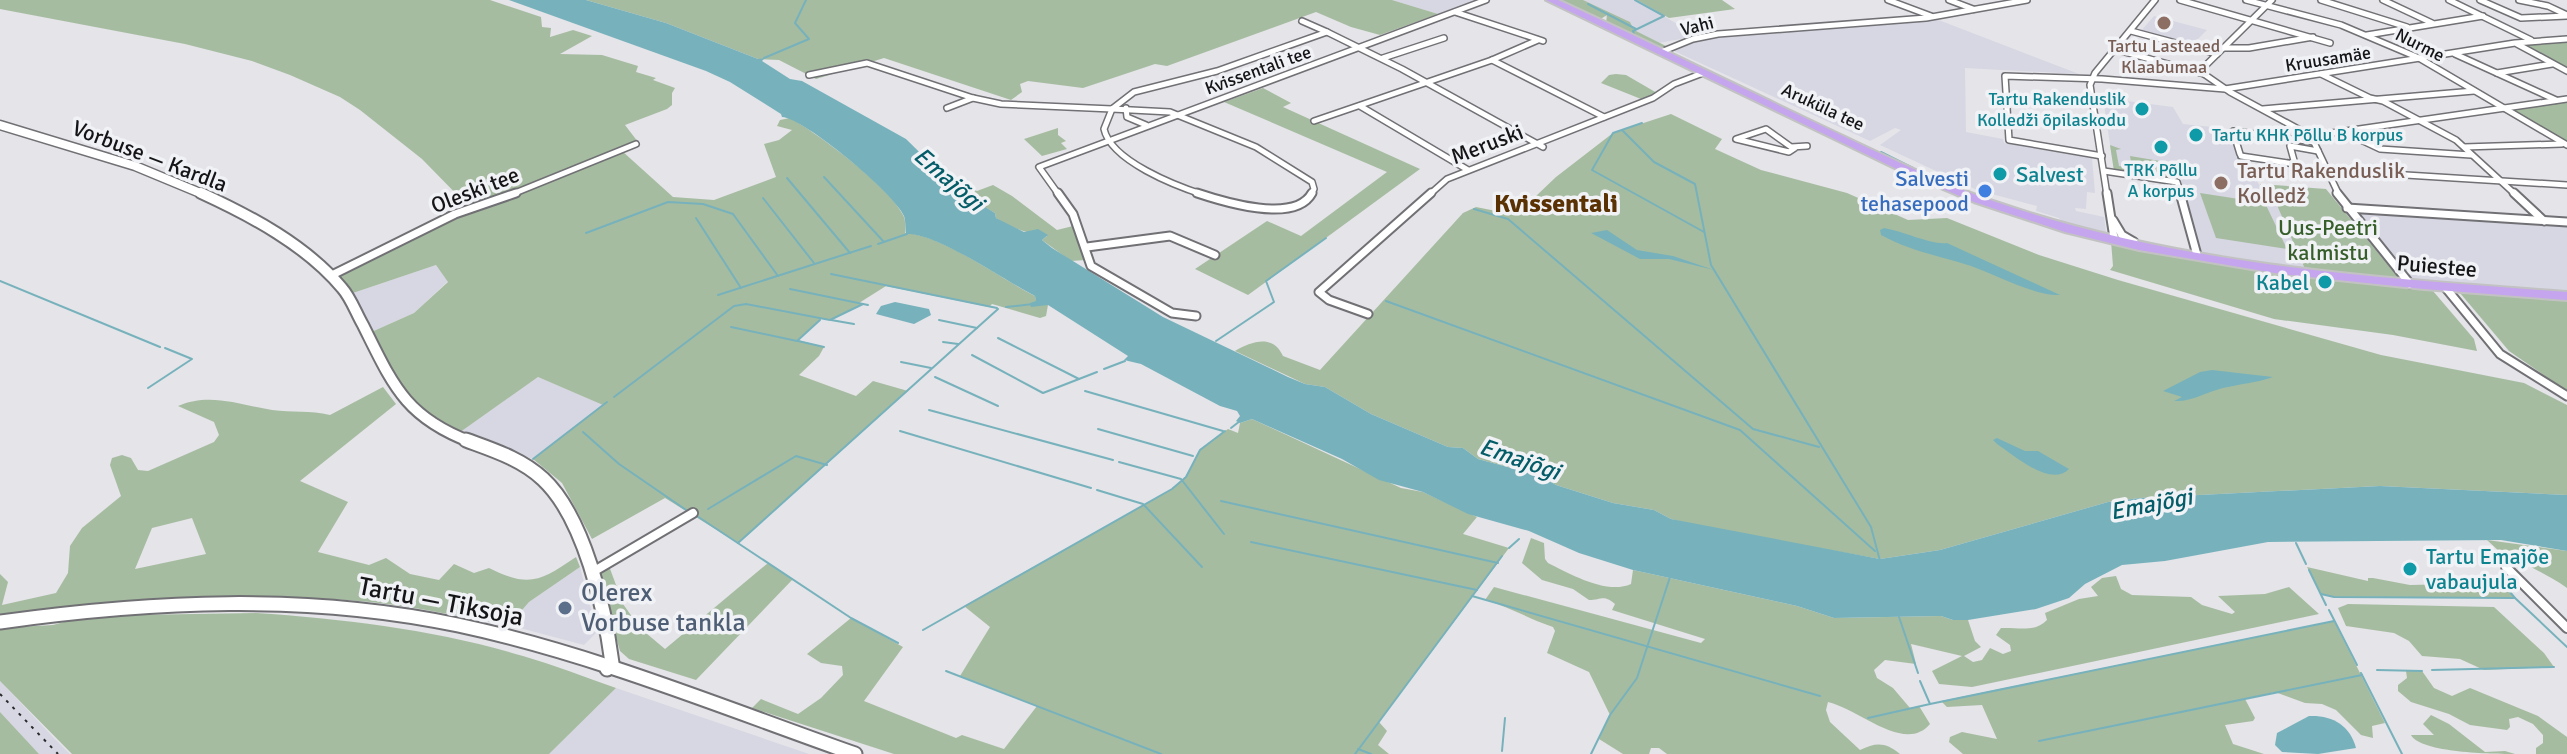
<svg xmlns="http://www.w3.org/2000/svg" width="2567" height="754" viewBox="0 0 2567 754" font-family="Signika,sans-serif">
<rect width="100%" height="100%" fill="#e4e4e9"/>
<g fill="#d7d7e3">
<polygon points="1392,0 1477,0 1438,14"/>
<polygon points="1573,0 1637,0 1697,36 1659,43"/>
<polygon points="2154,16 2207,30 2193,44 2141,31"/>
<polygon points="1936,19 2079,74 1965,68 1966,132 2003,139 2004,143 2092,158 2095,193 2087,192 2086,209 2075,208 2076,211 2104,217 2106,232 2062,222 2059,218 2036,211 2037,206 1977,190 1880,145 1901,130 1895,128 1870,141 1674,51 1707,37"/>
<polygon points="2103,98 2173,107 2183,124 2222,128 2264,192 2272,193 2305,269 2201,252 2181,181 2114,171"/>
<polygon points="2352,209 2567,224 2567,295 2412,282"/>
<polygon points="436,265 448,281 414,313 367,334 347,295"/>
<polygon points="538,377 604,405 533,459 461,431"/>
<polygon points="580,567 597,632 584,645 509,625 529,602"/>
<polygon points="0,681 52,736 70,754 39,754 0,712"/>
<polygon points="616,688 809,754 549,754"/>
</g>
<g fill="#a6bca0" fill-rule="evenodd">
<path d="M0,0H490L541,17L542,27L551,28L550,37L573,30L592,36L560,54L602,55L638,66L636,72L656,78L653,80L675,88L672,93V105L667,109L625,125L638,142L622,151L673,197L714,200L776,177L764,144L779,140L792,130L777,126L780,120L790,118C817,133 889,186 903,215C906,220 905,227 905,233C943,235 1001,279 1035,296L1036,300L1048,305L1046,316L1040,318L992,304L989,307L886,286L859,303L863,304L830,320L822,318L798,340L824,347L819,356L799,375L856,396L873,381L908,391L738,543L665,498L592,539L562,483L533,459L603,405L538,377L456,435L415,412L367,334L414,313L448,282L436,265L347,295L330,276L470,208L422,159L360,110L340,97L290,75L252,61L185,44L0,9Z"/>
<polygon points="586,0 1392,0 1438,14 1380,35 1351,27 1316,12 1167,66 1155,64 1083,88 1028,81 1020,84 1022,92 1011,100 884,58 816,79 779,60 758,59 666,23"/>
<path d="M1556,0H1583L1630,22L1634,30L1668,47C1650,52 1622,31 1606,23L1607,15L1599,20Z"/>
<polygon points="1637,0 1722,0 1735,9 1669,18"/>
<polygon points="2567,41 2567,69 2522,45"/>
<polygon points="1616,74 1626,75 1657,93 1641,99 1601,83 1609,75"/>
<polygon points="1263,88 1291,103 1283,107 1420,169 1248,295 1195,269 1267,221 1301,236 1387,172 1224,102"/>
<polygon points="2567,101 2567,144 2511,110"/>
<path d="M1671,114L1722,139L1715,149L1761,170L1847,193L1908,220L1947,218L2039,255L2118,280L2381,355L2524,383L2567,405V495L2380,486L2140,498L2108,502L1940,550L1880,559L1706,528L1671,519L1654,510L1613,503L1556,485L1541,476L1478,459L1463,448L1448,447L1371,414L1325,387L1305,384L1235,351C1252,341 1273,334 1283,356L1320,370L1463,213L1476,207L1516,215L1556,177L1613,133Z"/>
<polygon points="1058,128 1058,135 1066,141 1061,143 1067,149 1042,156 1024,139"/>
<polygon points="2110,145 2121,149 2116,150 2119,166 2132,168 2130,156 2184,165 2186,174 2172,180 2114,171"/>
<path d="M942,177L957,180L977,191L993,185L1012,196L1057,230L1077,225L1086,260L1071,261L1042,240L1047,236C1027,233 1012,229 996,218L995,213L960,193Z"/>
<polygon points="2260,184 2326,189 2401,281 2305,269 2272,194 2265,192"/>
<polygon points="2200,193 2265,203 2287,249 2216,238"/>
<polygon points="2111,241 2330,278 2433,291 2474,339 2477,351 2393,335 2274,319 2110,270 2113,266"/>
<polygon points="2460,293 2567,299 2567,391 2509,351"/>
<path d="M383,387L396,404L300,481L348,502L318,552L369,565L386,558L410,574L439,580L454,564L474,573L489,568C529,588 541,581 576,557L580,567L529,602L509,625C463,617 416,607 370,602C246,591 124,601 0,617V574L8,582L2,605L56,593L68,573L70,546L82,528L121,496L110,465L112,458L122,455L131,458L138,470L148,471L214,442L219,435L214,422L178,406C210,392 240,405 272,410C292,413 310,410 330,415ZM192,518L206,554L135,569L152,528Z"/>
<polygon points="1252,419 1401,488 1423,492 1477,517 1463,534 1509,548 1379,722 1387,731 1378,745 1389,754 894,754 752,708 761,699 798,714 821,698 843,675 842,666 821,663 807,654 851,618 903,647 864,701 956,738 962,735 1004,749 1037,706 960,676 990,627 964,606 1172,489 1186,477 1200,449 1228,429 1238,433 1240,423"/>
<path d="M1531,538L1544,543L1545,559L1548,563C1570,574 1607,595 1631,584L1633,570L1797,606L1834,618L1941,616L1953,620H1968L1975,641L1981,647L1964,656L1973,662L1982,660L1990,648L2003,654L2011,651L2010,645L1996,635L2001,628C2017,627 2035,633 2047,620L2045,613L2079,599L2098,596L2091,587L2102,578L2116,576L2121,589L2132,595L2191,597L2202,605L2232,614L2235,612L2218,596L2265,594L2289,587L2319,614L1972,687L1939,684L1932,671L1962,656L1911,644L1916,664L1885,660L1874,670L1877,678L1893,688L1910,708L1919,706L1930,724C1905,754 1859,709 1828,702L1826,710L1830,722L1860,750C1876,742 1886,742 1900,754H1667L1659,748H1651L1649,754H1623L1599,739L1610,715L1589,672L1547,653L1555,631L1553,627C1529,619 1510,607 1485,600L1494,587L1701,643L1705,639L1612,610L1615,604C1604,594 1601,600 1589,600L1573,589L1542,580L1522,563Z"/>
<path d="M2487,540L2567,551V588C2555,579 2544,574 2531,567C2518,562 2516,549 2501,553Z"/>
<polygon points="768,563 793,579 696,680 629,659 620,651 598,574 609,566 616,585 629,597 623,604 640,628 665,649"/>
<polygon points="2307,567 2368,581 2368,578 2373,578 2410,585 2455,584 2465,589 2507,588 2515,598 2334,597 2321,594"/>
<polygon points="2348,604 2494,607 2544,653 2554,667 2484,670 2460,659 2422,656 2409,641 2394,633 2346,626 2338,608"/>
<path d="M256,613C345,619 437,630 523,656C554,665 585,677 616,688L549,754H72L0,681V628L53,625L75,619L132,615Z"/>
<polygon points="2334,621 2385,723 2372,726 2373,738 2361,735 2336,710 2322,704 2305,703 2275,692 2245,699 2255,718 2253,721 2225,725 2233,744 2264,754 1963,754 1949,742 1950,737 1962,732 1997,739 1982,705 1947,707 1941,701"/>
<polygon points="2406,671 2422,671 2434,688 2452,696 2470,688 2538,716 2567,737 2567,754 2536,754 2536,748 2543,743 2543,735 2533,724 2518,717 2509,719 2510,727 2507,730 2470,725 2449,714 2411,702 2398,691 2398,685 2407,678"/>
<polygon points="0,712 39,754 0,754"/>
<path d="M2431,715L2449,724L2485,752L2505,751L2515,754C2493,754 2421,753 2411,735H2434L2423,724Z"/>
</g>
<g fill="#77b2bc">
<path d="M509,0H586L666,23L758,59L765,58L762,61L790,79L802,81L906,139L960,192L995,213L996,218L1024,232L1038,229L1048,235L1042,240L1052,248L1163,317L1288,377L1305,384L1325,387L1371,414L1448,447L1463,448L1478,459L1541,476L1556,485L1613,503L1654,510L1671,519L1880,559L1940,550L2108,502L2140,498L2380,486L2567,495V551L2501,540L2268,542L2165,561L2122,565L2085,584L2069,598L2036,609L1968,620H1953L1941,616L1834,618L1797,606L1633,570L1579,553L1529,531L1468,514L1423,492L1379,480L1342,459L1252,419L1240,423L1236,421L1240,416L1237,411L1220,406L1141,364L1124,360L1128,356L1048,305L1031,307L1030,303L1036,301L1035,296C1007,282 936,232 906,234C905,229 906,222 904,216C894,193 804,118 782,117L781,114L730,82L706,71Z"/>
<path d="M1884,228C1903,231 1931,245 1947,243L2060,295C2037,297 1994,274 1971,266C1940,256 1910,251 1881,235L1880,230Z"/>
<polygon points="1607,230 1637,250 1673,256 1714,270 1669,259 1640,259 1591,233"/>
<polygon points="895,302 929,309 931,315 914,324 876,314 881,306"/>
<path d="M2212,370L2273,377C2256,383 2240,384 2223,388C2206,392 2192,402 2174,401L2182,397L2163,391L2200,372Z"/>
<path d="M1997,438L2025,451H2038L2069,469C2050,488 2014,455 1997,444L1993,440Z"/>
<path d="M2309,716C2332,715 2350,725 2356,748L2318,754L2282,752L2275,745L2277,733Z"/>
</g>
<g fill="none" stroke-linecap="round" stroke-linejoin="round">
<g stroke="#77b2bc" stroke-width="2">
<polyline points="1588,4 1636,29"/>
<polyline points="1634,35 1633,31 1664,16 1635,0"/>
<polyline points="764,58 809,39 795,23 806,0"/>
<polyline points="1642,123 1613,133 1592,170 1704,232"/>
<polyline points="1622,130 1654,162 1695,184 1711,265 1871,527 1880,561"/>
<polyline points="1881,152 1913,168"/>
<polyline points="824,177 884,242"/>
<polyline points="787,178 850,253"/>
<polyline points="763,198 814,263"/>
<polyline points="1474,209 1508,219 1753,429 1819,447"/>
<polyline points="696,218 741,288"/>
<polyline points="586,233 668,202 703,204 733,214 778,276"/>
<polyline points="878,244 907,234"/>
<polyline points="831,274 997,308"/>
<polyline points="0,281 160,347"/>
<polyline points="790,289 868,305"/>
<polyline points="718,295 871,246"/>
<polyline points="1386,301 1740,430 1875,551"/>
<polyline points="1006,307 1033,304"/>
<polyline points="831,320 854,324"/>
<polyline points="939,320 977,328"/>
<polyline points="731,327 797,341 820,320"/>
<polyline points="998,338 1079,379"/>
<polyline points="798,341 824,347"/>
<polyline points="1216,341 1274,302 1266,281 1326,238"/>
<polyline points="943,342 958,344"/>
<polyline points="972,355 1043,393 1097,372"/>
<polyline points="901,362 931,368"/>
<polyline points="1104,369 1125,361"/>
<polyline points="935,377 998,406"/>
<polyline points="148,388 192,359 165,348"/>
<polyline points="1085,391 1223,431"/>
<polyline points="614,397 734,306 746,304 830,320 863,304"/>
<polyline points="929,410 1113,460"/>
<polyline points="1231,428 1240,421"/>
<polyline points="1098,429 1193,456"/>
<polyline points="900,431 1091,488"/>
<polyline points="583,432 619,464 689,512"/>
<polyline points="533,459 607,402"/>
<polyline points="1119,462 1181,479 1224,534"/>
<polyline points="1097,490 1143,504 1202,567"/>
<polyline points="1221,501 1498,563"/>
<polyline points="708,509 796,456 827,465"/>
<polyline points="697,516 851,618 898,643"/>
<polyline points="1251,542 1477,590"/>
<polyline points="738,543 998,309"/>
<polyline points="2296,543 2306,564"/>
<polyline points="1509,548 1519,539"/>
<polyline points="2309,570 2326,605"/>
<polyline points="2498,578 2515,598"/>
<polyline points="2321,594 2334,597 2515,598 2567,647"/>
<polyline points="1472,596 1820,696"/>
<polyline points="2329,610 2357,665"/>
<polyline points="1899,617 1918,673"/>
<polyline points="923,630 1172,489 1186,477 1200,450 1225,431"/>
<polyline points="2377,670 2422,671"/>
<polyline points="2432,670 2554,667"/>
<polyline points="946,671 1161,754"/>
<polyline points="2361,673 2402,754"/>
<polyline points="1930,704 2334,621"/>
<polyline points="1868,718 1930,704 1920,681"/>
<polyline points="2039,741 2362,675"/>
<polyline points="1358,749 1371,754"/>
<polyline points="1502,751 1505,718"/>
<polyline points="1355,754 1502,556"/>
<polyline points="1591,754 1610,715 1637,678 1670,577"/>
</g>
<defs>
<g id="street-far2">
<polyline points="1888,0 1931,16"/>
<polyline points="1949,0 1973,9"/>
<polyline points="2180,0 2330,43"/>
<polyline points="2246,0 2341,25 2419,58 2567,145"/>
<polyline points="2321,0 2407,27"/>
<polyline points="2383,0 2432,23"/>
<polyline points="2449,0 2531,40"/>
<polyline points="2480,0 2521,18 2567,16"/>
<polyline points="2519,0 2548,6 2567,15"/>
<polyline points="1455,12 1543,41"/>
<polyline points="1302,21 1327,32"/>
<polyline points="2131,31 2217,54"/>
<polyline points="2367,35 2483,16"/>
<polyline points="2517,44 2567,71"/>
<polyline points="2223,48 2249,48 2313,37"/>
<polyline points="2114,49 2204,74 2230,92 2311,136 2339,195"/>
<polyline points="1661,52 1693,39 1718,34 1926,18 2027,0"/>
<polyline points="2455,54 2556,100"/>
<polyline points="1383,58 1444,38"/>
<polyline points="1492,60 1604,117"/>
<polyline points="2497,73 2552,64"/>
<polyline points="2204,74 2200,71 2272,0"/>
<polyline points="2321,74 2370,98 2383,101 2456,140 2516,195"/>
<polyline points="809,75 867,63 973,98 1001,104 1112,109"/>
<polyline points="1360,106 1468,170"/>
<polyline points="947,108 973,98"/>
<polyline points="1126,108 1127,117 1146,125"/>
<polyline points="1112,109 1170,112 1256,147 1312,182 1314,189 1311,195"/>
<path d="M1112,109L1104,129C1111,161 1176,186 1204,195"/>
<polyline points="1112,109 1134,92 1217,71 1327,32 1402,69 1543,147"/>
<polyline points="2263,109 2474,91"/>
<polyline points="1314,121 1492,60 1538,40"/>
<polyline points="2344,132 2380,149 2471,155"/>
<polyline points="2311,136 2567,99"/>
<polyline points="2464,147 2562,144"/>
<polyline points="1795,148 1789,152 1736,139 1766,129 1791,147 1807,146"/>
<polyline points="2240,154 2233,131 2314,142"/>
<polyline points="2102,156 2009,140 2005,76 2102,79 2225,89 2515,43 2567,39"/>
<polyline points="2241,156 2295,164 2290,146 2318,151"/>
<polyline points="2326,170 2567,185"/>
<polyline points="2104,171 2177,182 2181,195"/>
<polyline points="510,195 636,144"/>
<polyline points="1059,195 1039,167 1486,0"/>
<polyline points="1429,195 1447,179 1653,98 1674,84 1703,73"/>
<polyline points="2107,195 2090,85 2095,73 2155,0"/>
</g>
<g id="street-far1">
<polyline points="1058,193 1073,214 1091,266 1172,313 1196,316"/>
<path d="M1197,193C1224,202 1295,224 1312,193"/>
<polyline points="2107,193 2114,238"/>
<polyline points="2180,193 2197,255"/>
<polyline points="2337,193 2410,284"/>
<polyline points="2514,193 2544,221"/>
<polyline points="2347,208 2567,222"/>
<polyline points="2113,220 2122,235 2134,242"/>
<polyline points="1087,247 1170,236 1215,255"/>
<polyline points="330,276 455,214 516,193"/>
<polyline points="2445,287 2500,354 2567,396"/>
<polyline points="1368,314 1329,300 1319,292 1431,193"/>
</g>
<g id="street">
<polyline points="2506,567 2567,628"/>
<polyline points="591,573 693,513"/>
</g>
<polyline id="secondary-far2" points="0,125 135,166 205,195"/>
<path id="secondary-far1" d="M201,193C251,216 306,245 342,288C351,298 356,313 363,325C393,385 405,417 471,442"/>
<g id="secondary">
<path d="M466,440C493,450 522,459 543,479C584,517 605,609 612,663L607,669"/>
<path d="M0,622C152,601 306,593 458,625C594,654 724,708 855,754"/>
</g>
<path id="highway" d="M1546,0H1558C1654,44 1748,91 1843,136C1896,161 1949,187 2005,205C2186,266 2378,278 2567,292V300L2424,289L2281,274L2139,250L2065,232L1974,202L1907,174Z"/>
</defs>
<use href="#street-far2" stroke="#717175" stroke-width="8"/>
<use href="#street-far1" stroke="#717175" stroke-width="11"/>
<use href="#street" stroke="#717175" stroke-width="12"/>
<use href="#secondary-far2" stroke="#717175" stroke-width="11"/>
<use href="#secondary-far1" stroke="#717175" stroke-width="14"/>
<use href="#secondary" stroke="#717175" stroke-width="17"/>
<use href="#highway" stroke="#c2c2c3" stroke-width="4"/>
<use href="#street-far2" stroke="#fff" stroke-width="5"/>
<use href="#street-far1" stroke="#fff" stroke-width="7"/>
<use href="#street" stroke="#fff" stroke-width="8"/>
<use href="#secondary-far2" stroke="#fff" stroke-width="8"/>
<use href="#secondary-far1" stroke="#fff" stroke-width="10"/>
<use href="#secondary" stroke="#fff" stroke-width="13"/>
<use href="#highway" fill="#c4a5ee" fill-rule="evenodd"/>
<polyline stroke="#2b2b2e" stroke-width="2" stroke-dasharray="3 6" stroke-linecap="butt" points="0,694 58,754"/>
</g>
<g fill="#8d6e63" stroke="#f1f2f6" stroke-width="3">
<circle cx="2164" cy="23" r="8"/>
<circle cx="2221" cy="183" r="8"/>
</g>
<g fill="#0f9aa8" stroke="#f1f2f6" stroke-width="3">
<circle cx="2142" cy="109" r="8"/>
<circle cx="2196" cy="135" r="8"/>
<circle cx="2161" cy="147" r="8"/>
<circle cx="2000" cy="174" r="8"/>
<circle cx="2325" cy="282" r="8"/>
<circle cx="2410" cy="569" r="8"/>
</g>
<circle fill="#3f7fe0" stroke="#f1f2f6" stroke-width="3" cx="1985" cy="191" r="8"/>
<circle fill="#5c6f8a" stroke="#f1f2f6" stroke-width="3" cx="565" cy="608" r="8"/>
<g text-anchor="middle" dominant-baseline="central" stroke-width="7" stroke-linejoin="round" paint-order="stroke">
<g font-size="18" fill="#151517" stroke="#f1f2f6">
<text transform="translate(1697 26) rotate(-14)">Vahi</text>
<text transform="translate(2420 45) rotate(27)">Nurme</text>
<text transform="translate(2328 59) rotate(-9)">Kruusamäe</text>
<text transform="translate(1258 70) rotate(-20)">Kvissentali tee</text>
<text transform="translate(1823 107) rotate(25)">Aruküla tee</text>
</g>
<g font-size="18" fill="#785e54" stroke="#f1f2f6">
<text x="2164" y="46">Tartu Lasteaed<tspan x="2164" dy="21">Klaabumaa</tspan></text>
</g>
<g font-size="18" fill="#0d838f" stroke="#f1f2f6" text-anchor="end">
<text x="2126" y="99">Tartu Rakenduslik<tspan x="2126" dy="21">Kolledži õpilaskodu</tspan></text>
<text x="2212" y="135" text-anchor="start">Tartu KHK Põllu B korpus</text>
<text x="2161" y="170" text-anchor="middle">TRK Põllu<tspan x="2161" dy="21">A korpus</tspan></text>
</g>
<g font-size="22" fill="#151517" stroke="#f1f2f6">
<text transform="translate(1487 144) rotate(-21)">Meruski</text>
<text transform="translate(150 156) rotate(21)">Vorbuse — Kardla</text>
<text transform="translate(475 190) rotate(-21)">Oleski tee</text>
<text transform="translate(2437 266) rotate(5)">Puiestee</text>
</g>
<g font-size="22" fill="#785e54" stroke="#f1f2f6" text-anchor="start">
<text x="2237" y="170">Tartu Rakenduslik<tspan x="2237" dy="25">Kolledž</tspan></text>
</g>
<g font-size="22" fill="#0d838f" stroke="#f1f2f6" text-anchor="start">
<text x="2016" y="174">Salvest</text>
<text x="2309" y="282" text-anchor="end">Kabel</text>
<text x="2426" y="556">Tartu Emajõe<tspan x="2426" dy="25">vabaujula</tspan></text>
</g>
<g font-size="22" fill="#366cbe" stroke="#f1f2f6" text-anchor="end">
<text x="1969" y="178">Salvesti<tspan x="1969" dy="25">tehasepood</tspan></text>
</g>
<g font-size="22" fill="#375f2a" stroke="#f1f2f6">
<text x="2328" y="227">Uus-Peetri<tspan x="2328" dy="25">kalmistu</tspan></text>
</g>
<g font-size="24" font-style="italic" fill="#035c67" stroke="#f1f2f6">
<text transform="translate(949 179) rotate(41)">Emajõgi</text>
<text transform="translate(1520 459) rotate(19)">Emajõgi</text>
<text transform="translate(2151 504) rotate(-11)">Emajõgi</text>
</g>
<g font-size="26" font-weight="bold" fill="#593102" stroke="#f1f2f6">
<text x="1556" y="204">Kvissentali</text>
</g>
<g font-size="26" fill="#4e5e75" stroke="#f1f2f6" text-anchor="start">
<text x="581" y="593">Olerex<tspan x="581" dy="30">Vorbuse tankla</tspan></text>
</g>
<g font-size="26" fill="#151517" stroke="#f1f2f6">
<text transform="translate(441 602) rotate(11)">Tartu — Tiksoja</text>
</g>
</g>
</svg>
